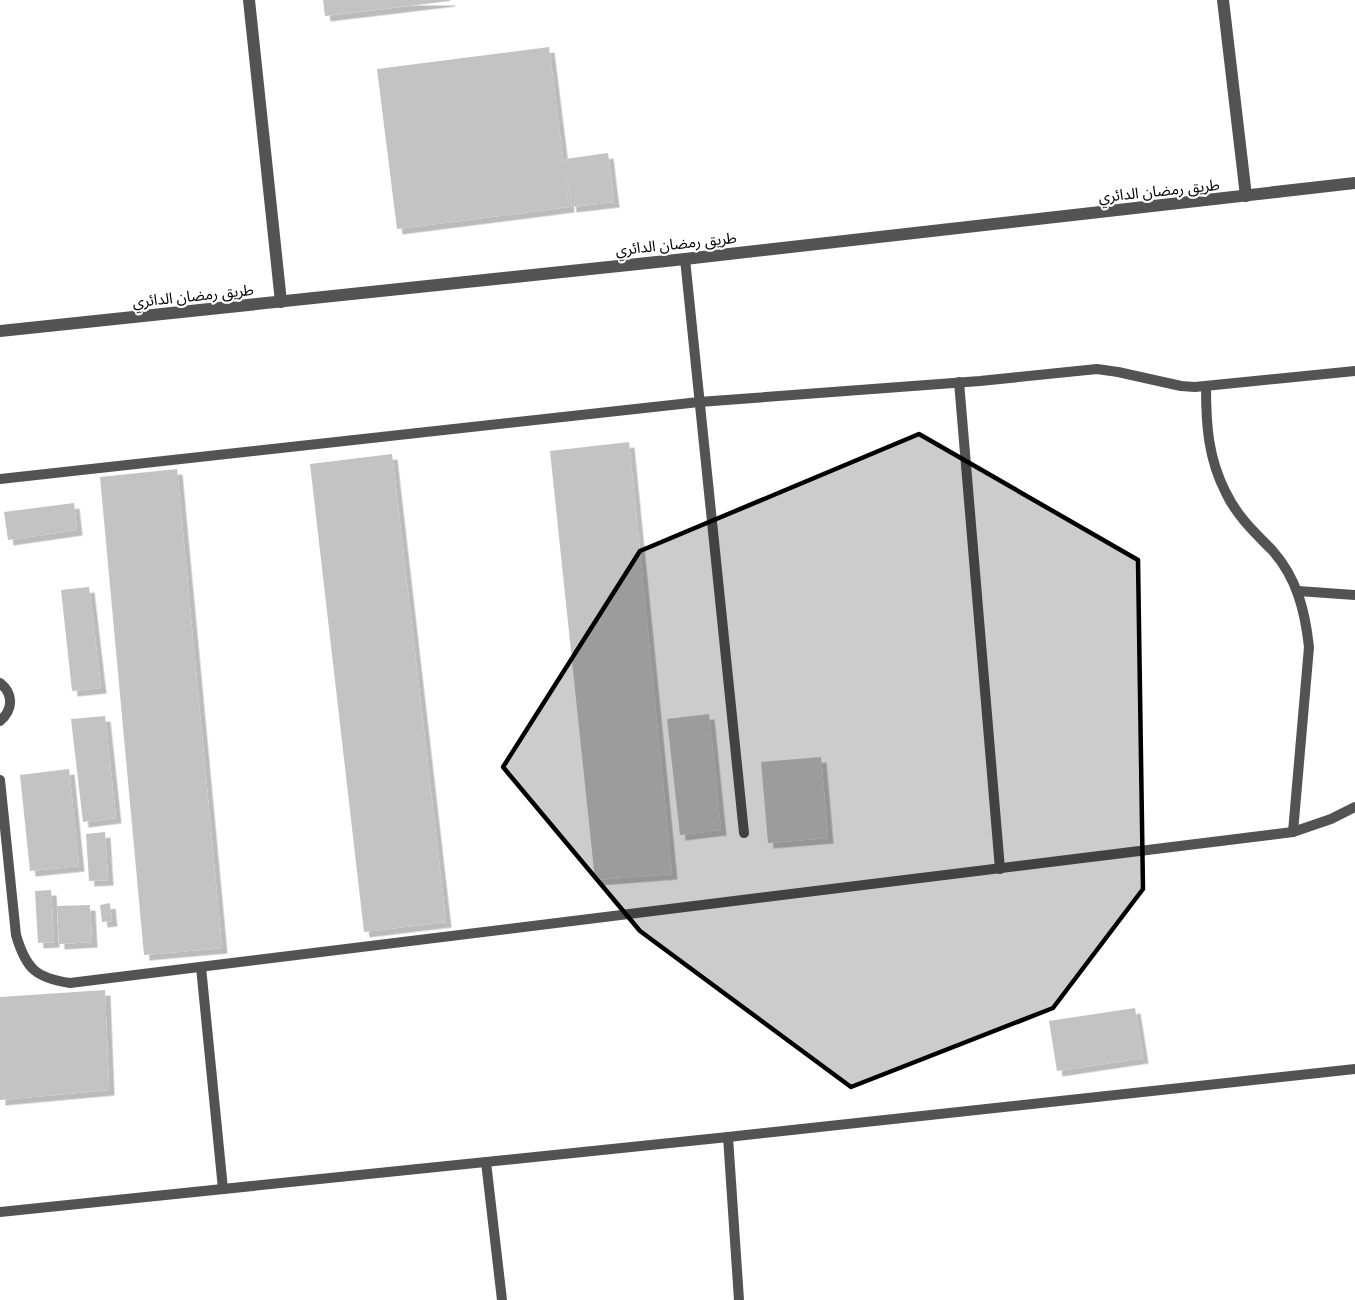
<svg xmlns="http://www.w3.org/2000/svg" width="1355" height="1300" viewBox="0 0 1355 1300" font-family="Raleway,'Noto Sans Arabic',sans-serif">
<defs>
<filter id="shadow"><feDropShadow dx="5.5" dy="5.5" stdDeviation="0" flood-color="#0004"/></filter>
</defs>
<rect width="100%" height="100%" fill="#fff"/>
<g fill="#c3c3c3" filter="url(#shadow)">
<polygon points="323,0 450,0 450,1 325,16"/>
<polygon points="549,47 569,207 397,229 377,69"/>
<polygon points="608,153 614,202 571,207 565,159"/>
<polygon points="629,442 672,874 595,880 550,451"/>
<polygon points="392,454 446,922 364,932 310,464"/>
<polygon points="177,469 222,948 144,955 100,477"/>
<polygon points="74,503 77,530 8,540 4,512"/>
<polygon points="89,587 101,688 72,691 61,590"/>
<polygon points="709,714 721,830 680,835 667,719"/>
<polygon points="105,716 116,818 83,822 71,719"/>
<polygon points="821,757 828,838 768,843 761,762"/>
<polygon points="69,769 79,866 30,871 20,775"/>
<polygon points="105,832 108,880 89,881 86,834"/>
<polygon points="51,890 54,942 38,943 35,891"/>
<polygon points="110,903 112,921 102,922 100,905"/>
<polygon points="90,905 92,942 59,944 57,906"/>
<polygon points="105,990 109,1090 0,1100 0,997"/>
<polygon points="1135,1008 1143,1058 1057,1071 1049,1021"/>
</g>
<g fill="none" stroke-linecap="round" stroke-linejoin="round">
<g stroke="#535353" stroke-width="10">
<polyline points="685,259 744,833"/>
<polyline points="959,382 1000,869"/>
<path d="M1206,386C1206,425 1208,458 1226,493C1237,516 1255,533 1272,550C1297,578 1305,611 1309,647L1293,832"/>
<polyline points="0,479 699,402 980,381 1097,369 1118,372 1181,386 1195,387 1355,371"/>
<polyline points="1298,591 1355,595"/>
<path d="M0,683C14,694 13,710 0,721"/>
<path d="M0,780L16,935C26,969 36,978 70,983L1293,832L1331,819L1355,807"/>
<polyline points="201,967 223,1189"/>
<polyline points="728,1137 739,1300"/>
<polyline points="486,1162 502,1300"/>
<polyline points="0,1212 728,1137 1355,1069"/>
</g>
<g stroke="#535353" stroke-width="12">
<polyline points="249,0 281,302"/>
<polyline points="1223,0 1246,196"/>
</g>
<polyline stroke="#535353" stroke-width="12" points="0,331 685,259 1355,183"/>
</g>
<path fill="#000" fill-opacity="0.2" stroke="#000" stroke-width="4.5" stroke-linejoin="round" d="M919,434L1138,560L1143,889L1053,1008L851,1087L640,931L503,767L640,551Z"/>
<g text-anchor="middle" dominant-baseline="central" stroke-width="4.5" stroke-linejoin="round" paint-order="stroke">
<g font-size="15" fill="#000" stroke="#fff">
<text transform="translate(1159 191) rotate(-6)">طريق رمضان الدائري</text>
<text transform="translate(676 244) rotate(-6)">طريق رمضان الدائري</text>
<text transform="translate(193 296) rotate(-6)">طريق رمضان الدائري</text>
</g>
</g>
</svg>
